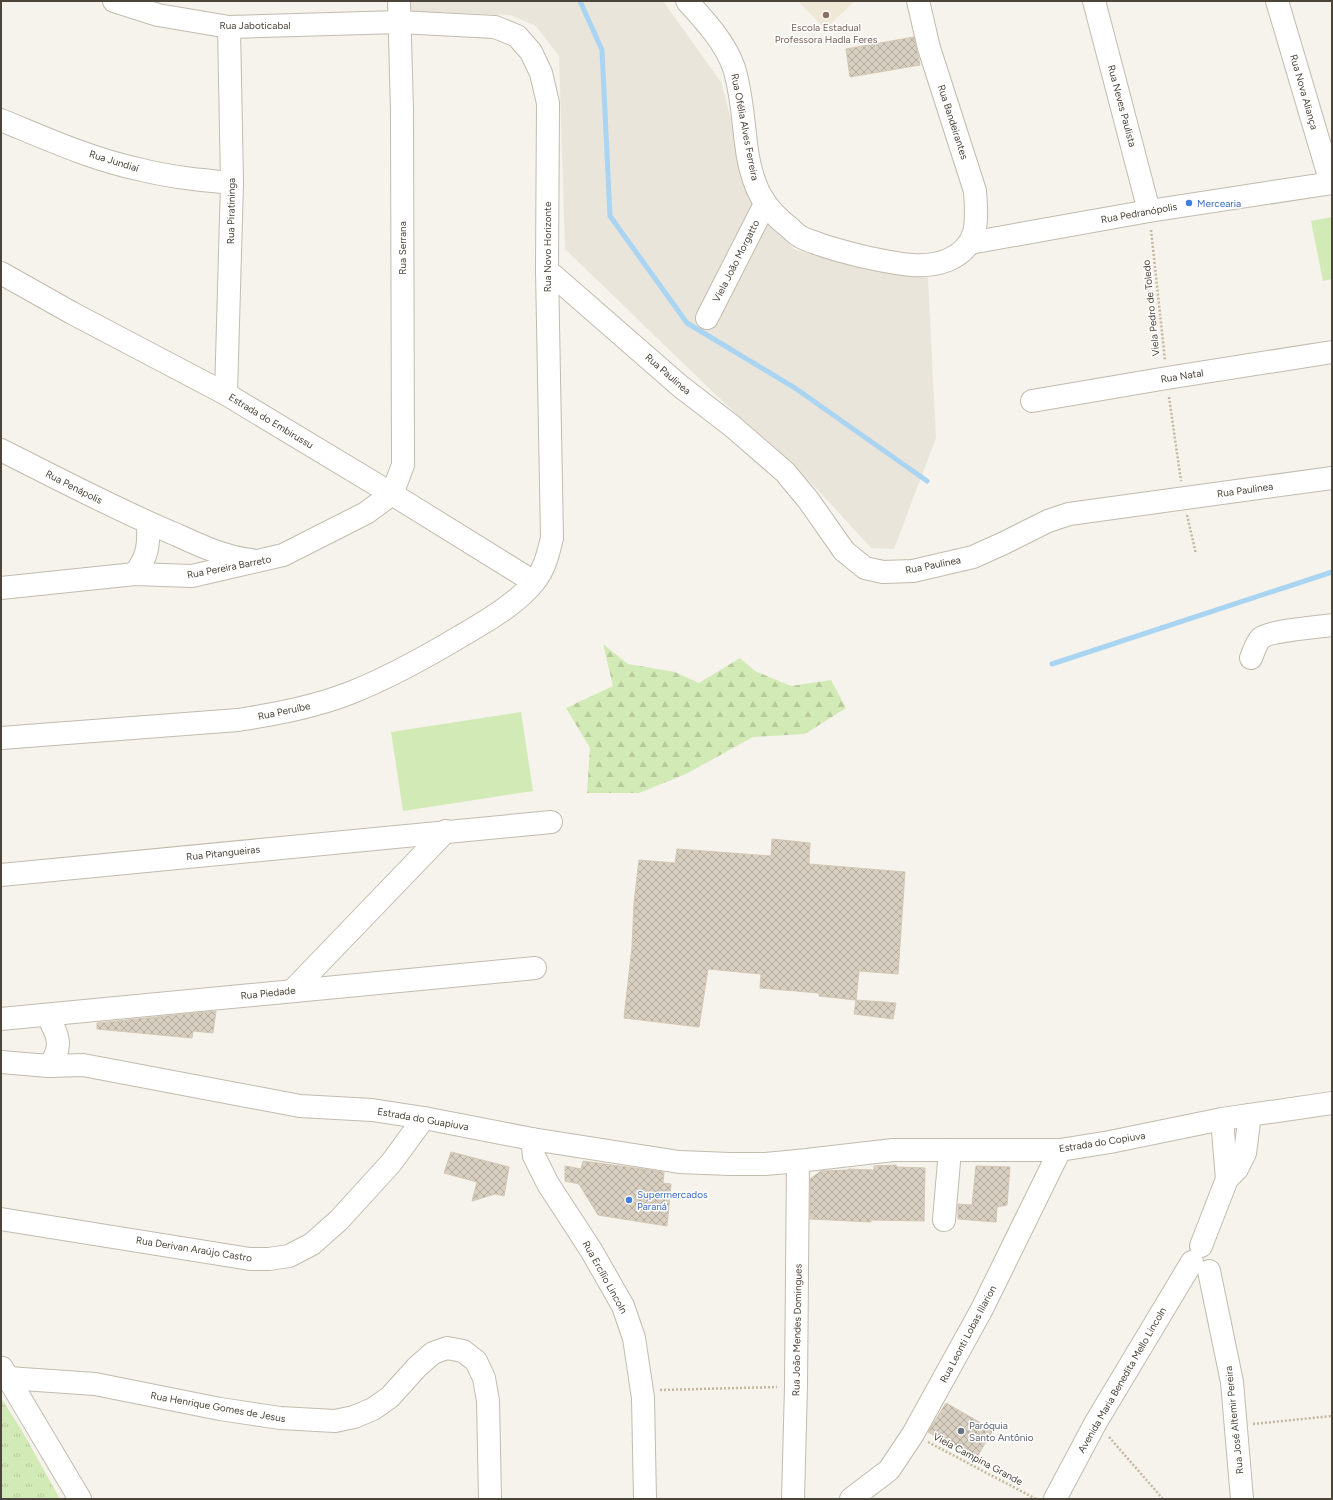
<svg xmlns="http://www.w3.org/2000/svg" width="1333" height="1500" viewBox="0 0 1333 1500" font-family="Figtree,sans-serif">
<defs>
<pattern id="forest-firs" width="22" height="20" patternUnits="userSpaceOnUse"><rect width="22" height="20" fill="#d2eab5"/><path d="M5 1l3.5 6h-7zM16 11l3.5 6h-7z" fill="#b6ca9c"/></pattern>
<pattern id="park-tufts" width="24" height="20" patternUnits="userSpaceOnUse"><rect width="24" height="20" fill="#d2eab5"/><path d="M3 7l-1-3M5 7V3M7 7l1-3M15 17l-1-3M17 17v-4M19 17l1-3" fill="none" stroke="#b6ca9c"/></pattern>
<pattern id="building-cross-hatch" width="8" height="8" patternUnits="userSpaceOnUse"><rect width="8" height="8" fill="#d8cfc1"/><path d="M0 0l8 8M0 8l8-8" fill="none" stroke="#b1aa9e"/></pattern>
</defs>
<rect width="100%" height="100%" fill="#f6f3ec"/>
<polygon fill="#eae5da" points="409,1 663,1 721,82 754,206 795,250 928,278 936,438 894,549 871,548 818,490 715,394 565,249 559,56 536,26 510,15 409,11"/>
<polygon fill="#efe8d6" points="798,1 855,1 825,29"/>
<polygon fill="url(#forest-firs)" points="603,644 628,664 675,672 699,683 740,658 755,671 791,686 831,680 846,708 805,734 753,737 686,774 639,793 587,793 590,748 566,708 613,686"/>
<polygon fill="url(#park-tufts)" points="1,1398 21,1429 60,1499 1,1499"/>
<g fill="#d2eab5">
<polygon points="1332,217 1332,279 1323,281 1311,221"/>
<polygon points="521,712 533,791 403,811 391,732"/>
</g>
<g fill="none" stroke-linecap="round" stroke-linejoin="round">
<g stroke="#a9d4f2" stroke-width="5">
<polyline points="580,1 602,50 610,216 687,323 795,388 927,481"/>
<polyline points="1052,664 1332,572"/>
</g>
</g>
<g fill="url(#building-cross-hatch)" stroke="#d3c7b4">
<polygon points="914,37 920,65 850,77 846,49"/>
<polygon points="772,839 810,843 809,864 905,872 898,974 859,971 856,1000 819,996 819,993 760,988 761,974 708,969 699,1027 624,1018 632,947 634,903 639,860 675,863 677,849 771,856"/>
<polygon points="856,1000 896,1003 893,1019 854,1014"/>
<polygon points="216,1011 213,1033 193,1031 192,1038 97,1029 97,1023"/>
<polygon points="451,1152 509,1167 504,1196 495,1194 472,1201 477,1182 444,1173"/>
<polygon points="583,1161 664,1172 663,1183 671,1184 667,1226 598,1215 579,1184 565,1181 565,1166 581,1169"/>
<polygon points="896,1165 897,1167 925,1168 924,1221 871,1220 871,1222 810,1219 810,1179 821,1171 848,1170 848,1169 874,1170 874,1166"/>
<polygon points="976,1166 1010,1167 1007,1205 997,1207 996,1222 958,1219 958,1204 972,1205"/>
<polygon points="946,1403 993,1430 977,1457 928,1432"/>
</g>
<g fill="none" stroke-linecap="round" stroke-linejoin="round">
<defs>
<g id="minor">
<path d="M687,1C705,21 725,42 734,68C743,97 743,127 748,157C754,189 764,208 790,228C793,231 797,235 801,237C806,240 811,241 816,243C832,249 848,253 865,257C891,262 922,271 948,260C980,246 977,221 975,191L929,48L918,1"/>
<polyline points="1094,1 1149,211"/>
<polyline points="1277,1 1331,183"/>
<path d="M1,120C45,138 91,159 138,169C169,177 200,180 232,183"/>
<polyline points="970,243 1149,211 1332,183"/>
<polyline points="547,270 680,386 732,426 785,472 809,501 844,551 865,568 883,572 913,571 973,557 1004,543 1048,521 1069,514 1332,478"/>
<polyline points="1,273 72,313 226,394 392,494 534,582"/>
<polyline points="707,318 765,204"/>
<polyline points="226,394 232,183 229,27"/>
<polyline points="1032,401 1167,378 1332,352"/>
<path d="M1,450C59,479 117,510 177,535C201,546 225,557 251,560"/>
<path d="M135,574C148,555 149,546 148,523"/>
<polyline points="1,588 135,574 192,576 283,555 366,513 392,494 403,465 402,111 399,1"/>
<path d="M1251,658C1254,651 1256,643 1261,638C1269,631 1319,627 1332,625"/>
<path d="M1,738L238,720C276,714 314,707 350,693C388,678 426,657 461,636C484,623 518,603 534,582C545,569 548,554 552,538L547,270L548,103L541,73L531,52L517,36L495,27L399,22L229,27L158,15L114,1"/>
<polyline points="1,875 551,822"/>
<polyline points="293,990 446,831"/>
<path d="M47,1015C58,1035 64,1046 49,1066"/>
<polyline points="1,1019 535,968"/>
<polyline points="1,1062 49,1066 83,1065 300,1106 372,1110 424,1118 532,1139 679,1162 730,1164 765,1164 798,1161 893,1150 1060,1150 1110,1142 1222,1119 1332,1103"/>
<polyline points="1222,1119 1227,1179"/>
<polyline points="532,1139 534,1156 548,1184 591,1250 623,1306 634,1338 643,1398 645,1499"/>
<polyline points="1,1219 250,1259 269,1259 289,1256 312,1244 339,1220 391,1163 424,1118"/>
<polyline points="944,1220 950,1150"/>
<polyline points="1201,1246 1227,1179 1237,1169 1245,1153 1250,1115"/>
<polyline points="1209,1271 1232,1382 1242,1499"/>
<polyline points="2,1368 80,1499"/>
<polyline points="8,1378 95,1384 220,1409 280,1418 335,1421 354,1417 373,1409 390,1397 417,1367 433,1353 447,1348 463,1351 476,1361 484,1378 488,1401 490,1499"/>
<polyline points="793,1499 796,1386 798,1161"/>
<polyline points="851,1499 889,1470 913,1434 982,1309 1060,1150"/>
<polyline points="1055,1499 1096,1422 1192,1262"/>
</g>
</defs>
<use href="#minor" stroke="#c2bbae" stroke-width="24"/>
<g stroke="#c4b79f" stroke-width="2.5" stroke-dasharray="2 2" stroke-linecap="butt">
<polyline points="1151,230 1165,360"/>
<polyline points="1169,397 1181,481"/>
<polyline points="1187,515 1196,554"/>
<polyline points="660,1390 777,1387"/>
<polyline points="1253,1424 1332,1416"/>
<polyline points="1109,1437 1163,1499"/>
<polyline points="928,1442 1036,1499"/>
</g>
<use href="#minor" stroke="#fff" stroke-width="22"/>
</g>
<circle fill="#8d6e63" stroke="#fff" stroke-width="1.5" cx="826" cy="15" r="4"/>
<g fill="#3f7fe0" stroke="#fff" stroke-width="1.5">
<circle cx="1189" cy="203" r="4"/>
<circle cx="629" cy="1200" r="4"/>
</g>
<circle fill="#6b7280" stroke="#fff" stroke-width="1.5" cx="961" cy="1431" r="4"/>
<g text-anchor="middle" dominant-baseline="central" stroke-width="3" stroke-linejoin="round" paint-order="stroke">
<g font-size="10" fill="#4b4439" stroke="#fff">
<text x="255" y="25">Rua Jaboticabal</text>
<text transform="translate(1304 92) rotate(74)">Rua Nova Aliança</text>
<text transform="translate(1122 106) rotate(75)">Rua Neves Paulista</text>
<text transform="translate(953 122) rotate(72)">Rua Bandeirantes</text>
<text transform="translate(745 127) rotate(79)">Rua Ofélia Alves Ferreira</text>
<text transform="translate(114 161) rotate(17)">Rua Jundiaí</text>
<text transform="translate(231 211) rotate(-89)">Rua Piratininga</text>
<text transform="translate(1139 213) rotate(-10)">Rua Pedranópolis</text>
<text transform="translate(547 247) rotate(-90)">Rua Novo Horizonte</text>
<text transform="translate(402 248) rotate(-90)">Rua Serrana</text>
<text transform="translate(736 261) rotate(-63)">Viela João Morgatto</text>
<text transform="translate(1151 308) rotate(-96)">Viela Pedro de Toledo</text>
<text transform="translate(668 374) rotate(41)">Rua Paulinea</text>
<text transform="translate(1182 376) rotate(-9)">Rua Natal</text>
<text transform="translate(271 421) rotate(31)">Estrada do Embirussu</text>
<text transform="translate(74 487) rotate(27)">Rua Penápolis</text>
<text transform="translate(1245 490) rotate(-8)">Rua Paulinea</text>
<text transform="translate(933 565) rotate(-11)">Rua Paulinea</text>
<text transform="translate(229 567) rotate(-11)">Rua Pereira Barreto</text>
<text transform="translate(284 711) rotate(-12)">Rua Peruíbe</text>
<text transform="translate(223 853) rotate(-6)">Rua Pitangueiras</text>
<text transform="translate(268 993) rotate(-6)">Rua Piedade</text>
<text transform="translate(423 1119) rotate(10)">Estrada do Guapiuva</text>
<text transform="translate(1102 1142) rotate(-9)">Estrada do Copiuva</text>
<text transform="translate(194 1249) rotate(9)">Rua Derivan Araújo Castro</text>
<text transform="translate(605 1277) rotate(61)">Rua Ercílio Lincoln</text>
<text transform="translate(797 1330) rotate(-89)">Rua João Mendes Domingues</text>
<text transform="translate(968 1334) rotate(-62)">Rua Leonti Lobas Illarion</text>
<text transform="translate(1122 1380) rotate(-60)">Avenida Maria Benedita Mello Lincoln</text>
<text transform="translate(218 1407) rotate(10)">Rua Henrique Gomes de Jesus</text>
<text transform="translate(1234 1420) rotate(-96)">Rua José Altemir Pereira</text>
<text transform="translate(978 1459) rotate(28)">Viela Campina Grande</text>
</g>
<g font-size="10" fill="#785e54" stroke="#fff">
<text x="826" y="27">Escola Estadual<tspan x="826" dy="12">Professora Hadla Feres</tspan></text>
</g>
<g font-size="10" fill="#366cbe" stroke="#fff" text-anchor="start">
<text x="1197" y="203">Mercearia</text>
<text x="637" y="1194">Supermercados<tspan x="637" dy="12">Paraná</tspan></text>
</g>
<g font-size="10" fill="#5b616d" stroke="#fff" text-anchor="start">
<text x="969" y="1425">Paróquia<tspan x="969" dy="12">Santo Antônio</tspan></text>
</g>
</g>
<rect width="1333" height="1500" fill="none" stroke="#4b4439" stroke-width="4"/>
</svg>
